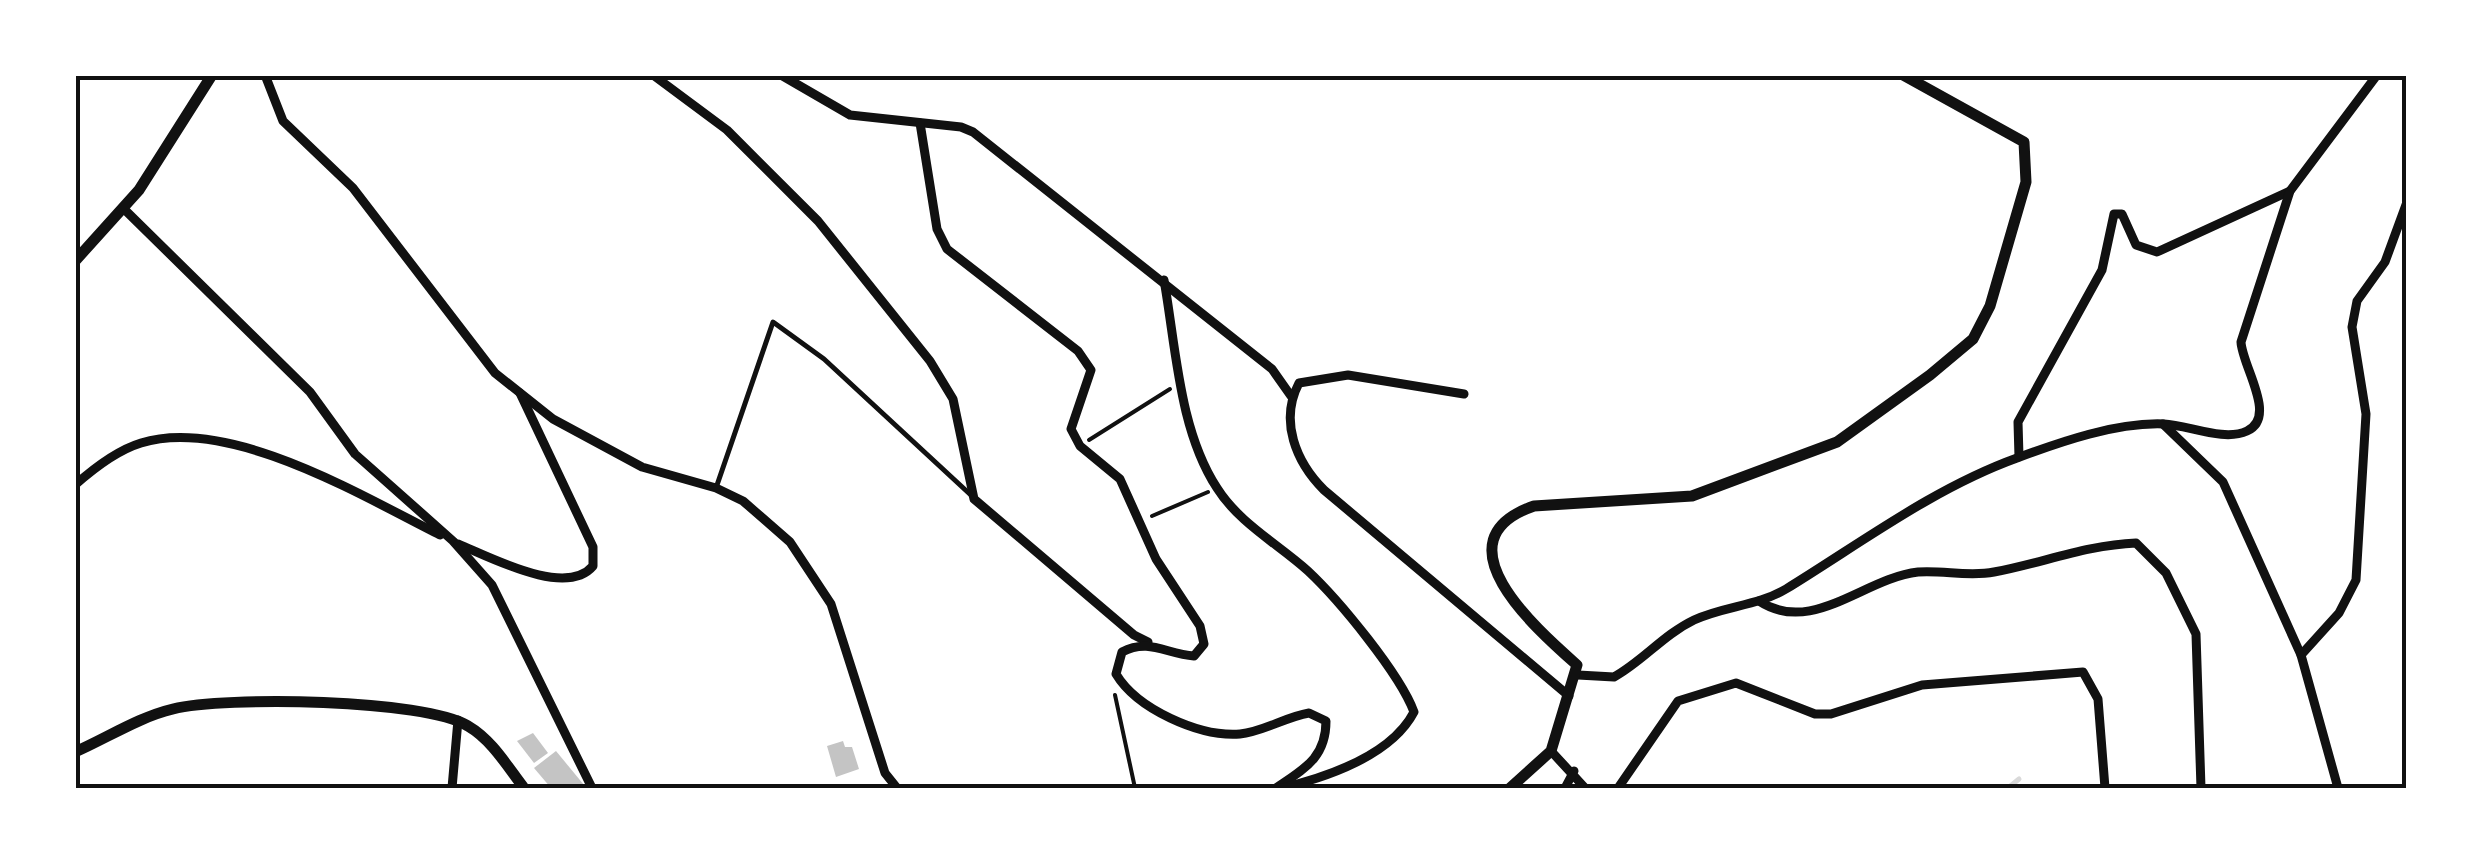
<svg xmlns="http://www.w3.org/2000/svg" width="2482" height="863" viewBox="0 0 2482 863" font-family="'IBM Plex Sans',sans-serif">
<rect width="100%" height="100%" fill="#fff"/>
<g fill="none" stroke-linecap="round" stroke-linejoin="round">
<polyline stroke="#d9d9d9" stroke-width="5" points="2008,788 2019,779"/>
</g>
<g fill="#c4c4c4">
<polygon points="533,733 548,753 534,763 517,741"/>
<polygon points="843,741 845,747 852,747 859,769 836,777 827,746"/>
<polygon points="556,751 584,785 580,788 551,788 534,768"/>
</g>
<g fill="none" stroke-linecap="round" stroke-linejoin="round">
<g stroke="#111" stroke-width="4">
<polyline points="2407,312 2407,339"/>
<polyline points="1089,440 1170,389"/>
<polyline points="1152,516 1208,492"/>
<polyline points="1115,695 1135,788"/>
</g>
<polyline stroke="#111" stroke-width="5" points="716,488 773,322 824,359 973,497"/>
<g stroke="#111" stroke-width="9">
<polyline points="265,75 283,121 353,188 495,373 553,419 642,467 716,488 743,501 790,542 831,604 885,773 897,788"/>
<polyline points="653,75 727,130 818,221 930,361 953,399 974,499 1134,635 1148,642"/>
<polyline points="781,75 850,115 961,127 973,132 1272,369 1291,396"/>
<path d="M920,123L937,229L947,249L1078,351L1091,370L1071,429L1080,446L1120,479L1156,559L1200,626L1204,644L1194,656C1166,654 1149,638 1122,652L1116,674C1137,709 1199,737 1240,734C1263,732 1285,717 1309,713L1326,721C1326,758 1304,769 1276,788"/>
<polyline points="124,209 310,392 355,454 453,541 492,585 592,788"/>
<path d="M1164,280C1176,347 1179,430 1217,488C1239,523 1278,544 1308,571C1339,600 1400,674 1414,712C1391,756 1327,777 1282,788"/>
<path d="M1464,394L1348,375L1299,383C1279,421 1296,462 1324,490L1569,696"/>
<polyline points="2163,424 2223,482 2301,655 2338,788"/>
<polyline points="2019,457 2018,422 2102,270 2114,214 2122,214 2136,245 2157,252 2290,191"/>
<path d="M75,485C93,469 118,450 141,443C230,416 362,496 440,535"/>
<path d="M458,544C490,557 566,598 593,566V547L520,393"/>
<path d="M1759,601C1812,636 1864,578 1918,572C1943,570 1969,577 1994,572C2042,563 2087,545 2136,543L2166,573L2196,634L2201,788"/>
<polyline points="2301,655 2339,613 2356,580 2366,414 2352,327 2357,301 2385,262 2407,202"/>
<path d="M1578,675L1614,677C1643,661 1663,635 1694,620C1724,606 1758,606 1786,589C1861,543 1934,488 2017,458C2060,442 2117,422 2164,424C2188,425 2224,442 2247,431C2278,417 2242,366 2241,342L2290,191L2377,75"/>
<polyline points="1551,751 1585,788"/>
<polyline points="452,788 458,720"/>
<polyline points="1565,788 1574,771"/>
<polyline points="1618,788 1678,701 1736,683 1815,714 1831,714 1922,685 2083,672 2098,699 2105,788"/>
</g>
<g stroke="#111" stroke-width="11">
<polyline points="75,261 139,190 212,75"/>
<path d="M75,752C107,738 139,717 173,709C224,696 425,699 468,726C492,740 507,766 524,788"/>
<path d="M1510,788L1551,751L1577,665C1534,627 1436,540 1534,506L1692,496L1837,442L1930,375L1973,339L1990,306L2026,182L2024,142L1903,75"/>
</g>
</g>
<rect width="2482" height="863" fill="none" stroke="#ffffff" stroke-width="155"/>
<rect x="78" y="78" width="2326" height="708" fill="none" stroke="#111" stroke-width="4"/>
</svg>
